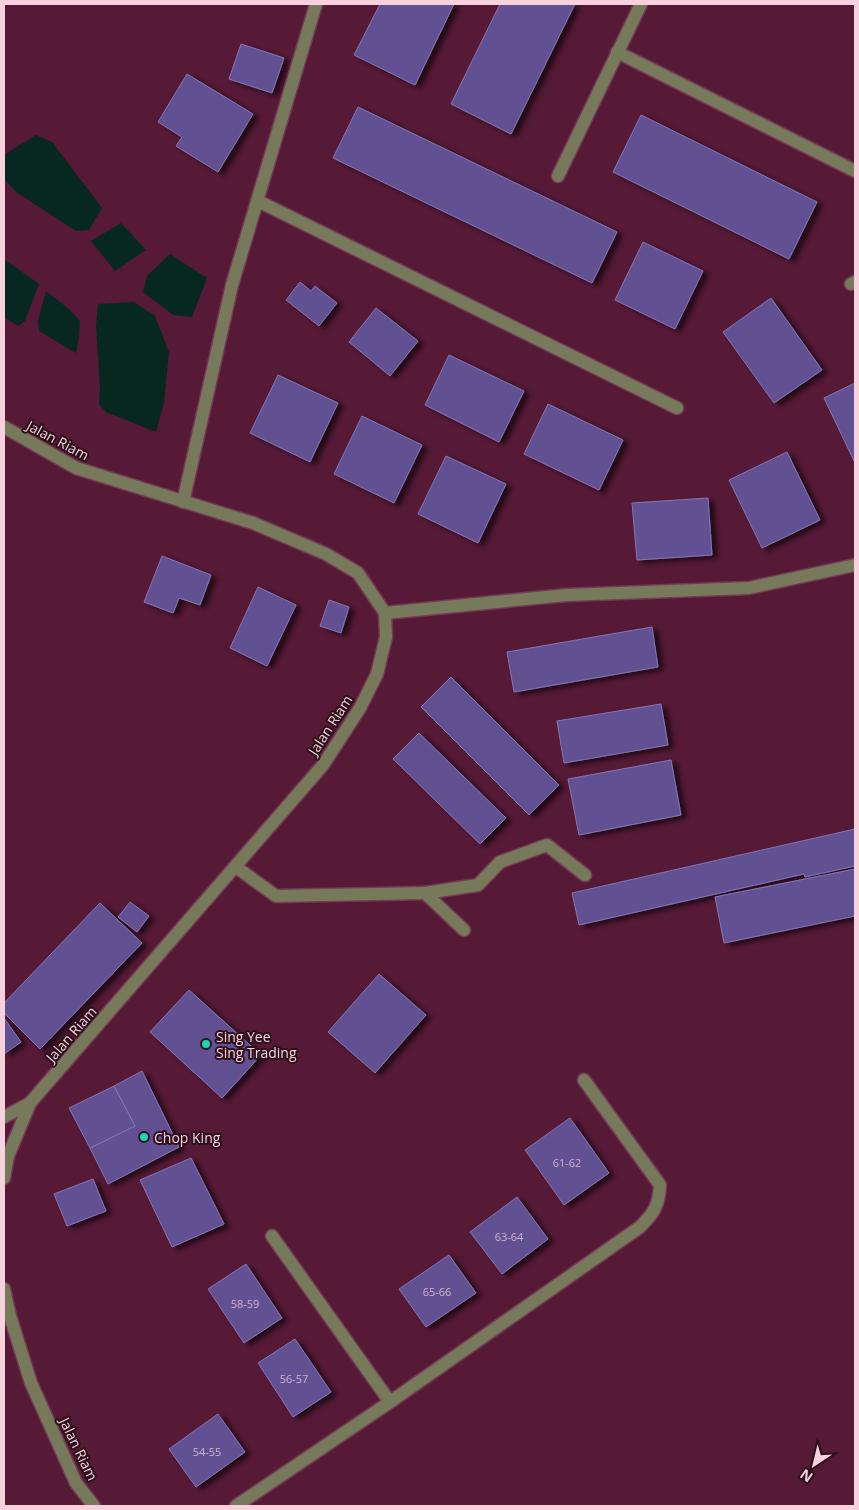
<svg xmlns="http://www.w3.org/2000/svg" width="859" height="1510" viewBox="0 0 859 1510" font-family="'Open Sans',sans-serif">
<defs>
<filter id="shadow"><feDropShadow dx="5.5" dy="3" stdDeviation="2.5" flood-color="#0009"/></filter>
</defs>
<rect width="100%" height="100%" fill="#561936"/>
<g fill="#062820">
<polygon points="36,135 52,142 102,208 89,230 76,231 16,192 4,179 4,157 7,153"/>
<polygon points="121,223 146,250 115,271 91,241"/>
<polygon points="170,254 207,278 192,317 173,315 143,292 147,276"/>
<polygon points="4,259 39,284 25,321 18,326 4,317"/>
<polygon points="46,291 70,310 80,321 79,337 76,353 39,331 38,321"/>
<polygon points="134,302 155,316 169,352 164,403 156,432 106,412 99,404 100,388 96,326 98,304"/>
</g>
<g fill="#625192" stroke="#8576b5" filter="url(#shadow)">
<polygon points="380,4 454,4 415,85 354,55"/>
<polygon points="500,4 575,4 511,134 451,104"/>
<polygon points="241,44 284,58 272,93 229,79"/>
<polygon points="187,74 253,114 218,172 176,146 182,137 158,122"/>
<polygon points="358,107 617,232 592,283 333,158"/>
<polygon points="641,115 817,202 789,259 613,172"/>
<polygon points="643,242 703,271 675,329 615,300"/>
<polygon points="300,282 311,291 315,286 337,303 319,326 286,300"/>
<polygon points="771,298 822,370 774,403 723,332"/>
<polygon points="376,308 418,341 390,376 349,342"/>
<polygon points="449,355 524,391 499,442 425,405"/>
<polygon points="278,375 338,403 310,462 250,433"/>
<polygon points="855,383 855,463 824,398"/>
<polygon points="548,404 623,440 599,490 524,454"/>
<polygon points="362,416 422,445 394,503 334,474"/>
<polygon points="787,452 820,520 762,548 729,480"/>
<polygon points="446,456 506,484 478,543 418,514"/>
<polygon points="708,498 712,555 637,560 632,503"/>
<polygon points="162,556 211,575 200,605 179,598 173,613 144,602"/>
<polygon points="258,587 296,605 267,666 230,648"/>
<polygon points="329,600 349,607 341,633 320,626"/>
<polygon points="652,627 658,667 514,692 507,652"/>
<polygon points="451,677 559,785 529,815 421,707"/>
<polygon points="661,704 668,745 564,763 557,721"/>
<polygon points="419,733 506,818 480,844 393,759"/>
<polygon points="671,760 681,815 579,835 568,779"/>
<polygon points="855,829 855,866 805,877 804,874 579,925 572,893"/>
<polygon points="855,869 855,916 724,943 715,897"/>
<polygon points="130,902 149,916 137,932 118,917"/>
<polygon points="100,903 142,943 40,1049 4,1013 4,1003"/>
<polygon points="379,974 426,1015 375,1073 328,1032"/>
<polygon points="189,990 261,1055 222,1098 150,1032"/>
<polygon points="4,1018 21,1042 4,1054"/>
<polygon points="142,1071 179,1147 108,1184 90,1148 135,1126 114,1086"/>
<polygon points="114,1086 135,1126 90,1148 69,1108"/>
<polygon points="570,1118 609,1173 564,1205 525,1150"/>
<polygon points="191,1158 224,1224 172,1247 140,1180"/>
<polygon points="93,1179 106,1211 67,1226 54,1194"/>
<polygon points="517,1197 548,1239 502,1274 470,1232"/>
<polygon points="449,1255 476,1293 426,1327 399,1289"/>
<polygon points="246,1264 282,1318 244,1343 208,1289"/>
<polygon points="295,1339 331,1392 293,1417 258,1363"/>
<polygon points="218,1414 245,1452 196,1487 169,1449"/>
</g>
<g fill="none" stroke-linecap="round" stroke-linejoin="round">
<defs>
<g id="minor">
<polyline points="617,52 855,171"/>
<polyline points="558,176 641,4"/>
<polyline points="258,201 677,408"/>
<polyline points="851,284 855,282"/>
<polyline points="4,427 76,468 253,523 326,554 358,573 385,613 386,637 377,674 360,708 323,765 30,1103 8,1156 4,1178"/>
<polyline points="183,502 232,285 316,4"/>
<polyline points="385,613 567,595 749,588 855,565"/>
<polyline points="236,867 276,896 425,893 464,930"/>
<polyline points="425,893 478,885 500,862 547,845 585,875"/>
<polyline points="4,1117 30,1103"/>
<polyline points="272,1236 390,1402"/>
<polyline points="4,1289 10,1316 31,1383 76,1483 94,1506"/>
<path d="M236,1506L390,1402L640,1227C654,1213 659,1205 660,1185L584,1080"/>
</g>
</defs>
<use href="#minor" stroke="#733a54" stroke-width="15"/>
<use href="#minor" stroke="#767a5b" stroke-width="12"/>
</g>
<g fill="#1cd5b1" stroke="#2c101c" stroke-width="2">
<circle cx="206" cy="1044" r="5"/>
<circle cx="144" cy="1137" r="5"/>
</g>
<g text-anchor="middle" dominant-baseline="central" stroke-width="4" stroke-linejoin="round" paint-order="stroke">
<g font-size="11" fill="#d2b1cc">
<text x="567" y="1162">61-62</text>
<text x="509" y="1236">63-64</text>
<text x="437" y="1291">65-66</text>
<text x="245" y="1303">58-59</text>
<text x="294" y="1378">56-57</text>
<text x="207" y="1451">54-55</text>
</g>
<g font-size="14" fill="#f8d1df" stroke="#2c101c">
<text transform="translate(58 440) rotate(28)">Jalan Riam</text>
<text transform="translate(330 725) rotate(-57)">Jalan Riam</text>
<text transform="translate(71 1034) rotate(-49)">Jalan Riam</text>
<text transform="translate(79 1449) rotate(64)">Jalan Riam</text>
</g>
<g font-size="14" fill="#f8d1df" stroke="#2c101c" text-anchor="start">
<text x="216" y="1036">Sing Yee<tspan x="216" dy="16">Sing Trading</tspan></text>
<text x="154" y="1137">Chop King</text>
</g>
</g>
<rect width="859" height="1510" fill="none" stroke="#f8d1df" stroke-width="10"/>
<g transform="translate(814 1465) rotate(215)" stroke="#2c101c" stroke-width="4" paint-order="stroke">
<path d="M0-4L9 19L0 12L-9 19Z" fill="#f8d1df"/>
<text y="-8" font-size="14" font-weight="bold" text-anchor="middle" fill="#f8d1df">N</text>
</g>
</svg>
